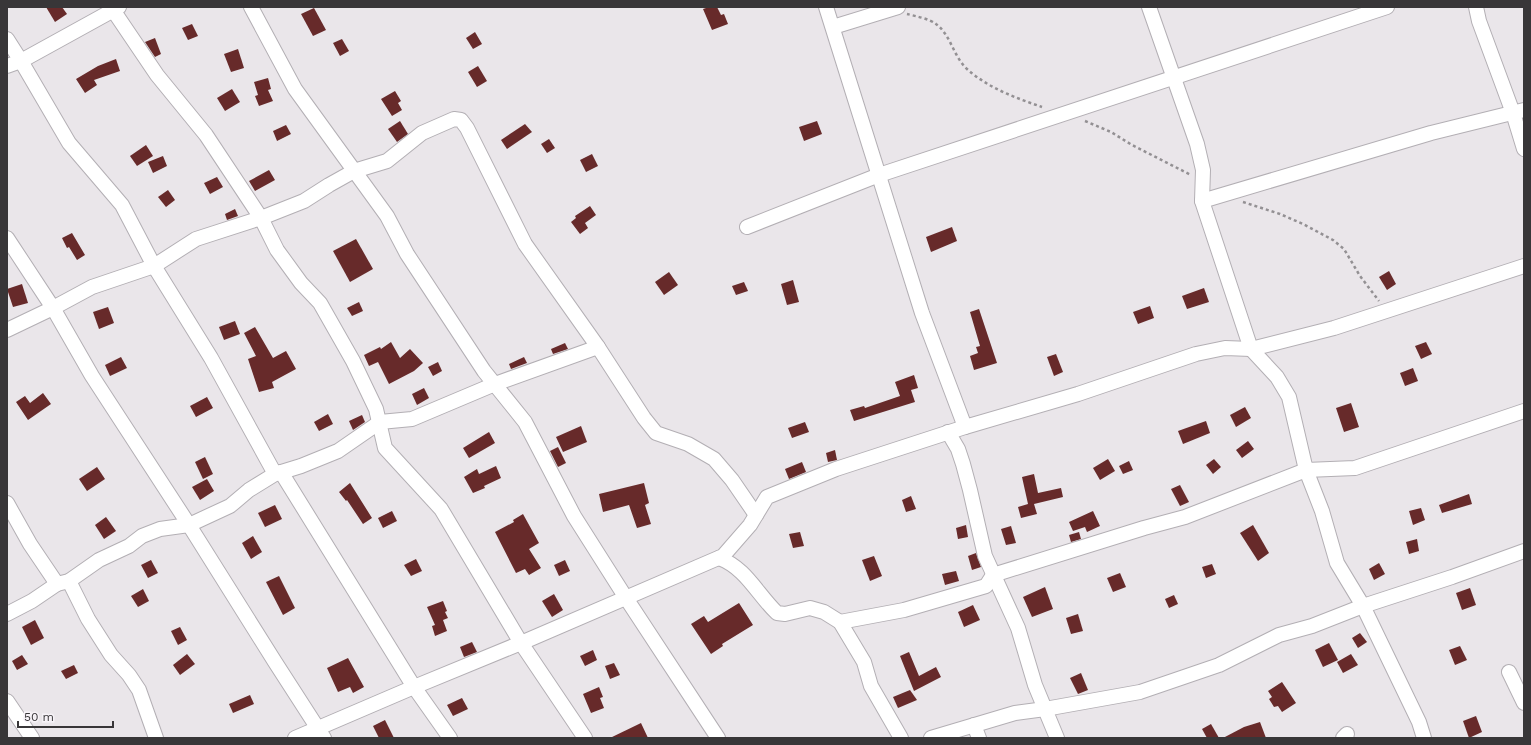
<svg xmlns="http://www.w3.org/2000/svg" width="1531" height="745" viewBox="0 0 1531 745" font-family="'Work Sans',sans-serif">
<rect width="100%" height="100%" fill="#eae6ea"/>
<g fill="#672a2a">
<polygon points="46,7 62,7 67,14 55,22"/>
<polygon points="709,7 717,7 721,15 724,14 728,24 712,30 703,9"/>
<polygon points="314,8 326,30 313,36 301,14"/>
<polygon points="192,24 198,36 188,40 182,28"/>
<polygon points="475,32 482,44 473,49 466,38"/>
<polygon points="155,38 161,54 155,57 145,42"/>
<polygon points="342,39 349,51 340,56 333,43"/>
<polygon points="238,49 244,68 231,72 224,54"/>
<polygon points="116,59 120,71 94,80 97,85 85,93 76,79 98,66"/>
<polygon points="478,66 487,81 477,87 468,72"/>
<polygon points="268,78 271,89 268,90 273,101 259,106 255,96 258,95 254,82"/>
<polygon points="232,89 240,102 225,111 217,98"/>
<polygon points="395,91 401,101 398,103 402,110 392,116 381,99"/>
<polygon points="400,121 408,134 397,142 388,129"/>
<polygon points="817,121 822,134 804,141 799,127"/>
<polygon points="525,124 532,132 507,149 501,140"/>
<polygon points="286,125 291,134 277,141 273,131"/>
<polygon points="549,139 555,148 547,153 541,144"/>
<polygon points="146,145 153,156 137,166 130,156"/>
<polygon points="592,154 598,166 586,172 580,160"/>
<polygon points="163,156 167,166 153,173 148,162"/>
<polygon points="269,170 275,180 255,191 249,181"/>
<polygon points="217,177 223,187 210,194 204,183"/>
<polygon points="168,190 175,200 166,207 158,197"/>
<polygon points="590,206 596,215 585,223 588,228 580,234 571,222 576,218 575,216"/>
<polygon points="235,209 238,216 227,220 225,214"/>
<polygon points="952,227 957,241 931,252 926,237"/>
<polygon points="72,233 85,255 77,260 69,247 67,248 62,238"/>
<polygon points="356,239 373,269 350,282 333,251"/>
<polygon points="1389,271 1396,284 1387,290 1379,277"/>
<polygon points="669,272 678,285 664,295 655,282"/>
<polygon points="793,280 799,302 787,305 781,284"/>
<polygon points="744,282 748,291 736,295 732,286"/>
<polygon points="22,284 28,303 13,307 7,289"/>
<polygon points="1204,288 1209,302 1187,309 1182,296"/>
<polygon points="359,302 363,311 352,316 347,308"/>
<polygon points="1150,306 1154,318 1138,324 1133,312"/>
<polygon points="108,307 114,323 99,329 93,312"/>
<polygon points="979,309 997,363 974,370 970,356 978,353 976,347 980,346 970,312"/>
<polygon points="235,321 240,334 224,340 219,327"/>
<polygon points="255,327 273,358 286,351 296,369 272,382 274,388 259,392 248,359 256,356 244,333"/>
<polygon points="391,342 400,358 410,349 423,363 414,371 389,384 378,362 369,366 364,355 380,347 381,349"/>
<polygon points="1426,342 1432,354 1421,359 1415,346"/>
<polygon points="565,343 568,349 553,354 551,349"/>
<polygon points="1056,354 1063,372 1054,376 1047,357"/>
<polygon points="121,357 127,368 110,376 105,365"/>
<polygon points="524,357 527,363 511,369 509,364"/>
<polygon points="438,362 442,371 433,376 428,367"/>
<polygon points="1413,368 1418,381 1405,386 1400,373"/>
<polygon points="914,375 918,388 911,390 915,402 854,421 850,410 864,406 865,408 900,396 895,382"/>
<polygon points="424,388 429,398 417,405 412,394"/>
<polygon points="43,393 51,404 28,420 16,402 25,396 30,403"/>
<polygon points="207,397 213,408 196,417 190,406"/>
<polygon points="1351,403 1359,427 1344,432 1336,408"/>
<polygon points="1245,407 1251,418 1236,427 1230,415"/>
<polygon points="328,414 333,424 319,431 314,422"/>
<polygon points="362,415 365,422 353,430 349,421"/>
<polygon points="1206,421 1210,433 1183,444 1178,431"/>
<polygon points="805,422 809,432 792,438 788,428"/>
<polygon points="581,426 587,442 563,452 556,437"/>
<polygon points="489,432 495,443 469,458 463,448"/>
<polygon points="1248,441 1254,449 1242,458 1236,450"/>
<polygon points="558,447 566,463 558,467 550,451"/>
<polygon points="835,450 837,460 828,462 826,453"/>
<polygon points="205,457 213,474 203,479 195,462"/>
<polygon points="1108,459 1115,471 1100,480 1093,468"/>
<polygon points="1214,459 1221,467 1213,474 1206,465"/>
<polygon points="1129,461 1133,470 1123,474 1119,466"/>
<polygon points="802,462 806,472 789,479 785,469"/>
<polygon points="496,466 501,478 484,486 485,488 473,493 464,477 477,469 479,474"/>
<polygon points="97,467 105,479 87,491 79,479"/>
<polygon points="1034,474 1038,493 1061,488 1063,497 1034,504 1037,514 1021,518 1018,507 1028,504 1022,477"/>
<polygon points="207,479 214,491 200,500 192,487"/>
<polygon points="350,483 372,518 363,524 347,500 346,501 339,492"/>
<polygon points="644,483 649,503 645,505 651,524 637,528 629,505 603,512 599,494"/>
<polygon points="1180,485 1189,502 1180,506 1171,489"/>
<polygon points="1469,494 1472,504 1442,513 1439,505"/>
<polygon points="911,496 916,509 906,512 902,500"/>
<polygon points="275,505 282,519 265,527 258,513"/>
<polygon points="1421,508 1425,520 1413,525 1409,511"/>
<polygon points="392,511 397,521 383,528 378,518"/>
<polygon points="1093,511 1100,526 1087,532 1085,527 1073,531 1069,522"/>
<polygon points="523,514 539,543 529,549 541,568 529,575 525,569 516,573 495,532 514,522 513,520"/>
<polygon points="106,517 116,531 104,539 95,525"/>
<polygon points="966,525 968,537 958,539 956,528"/>
<polygon points="1253,525 1269,553 1258,561 1240,533"/>
<polygon points="1011,526 1016,543 1006,545 1001,529"/>
<polygon points="800,532 804,546 793,548 789,534"/>
<polygon points="1079,532 1081,539 1071,542 1069,535"/>
<polygon points="253,536 262,552 251,559 242,543"/>
<polygon points="1417,539 1419,551 1409,554 1406,542"/>
<polygon points="976,553 981,567 972,570 968,556"/>
<polygon points="874,556 882,576 870,581 862,560"/>
<polygon points="416,559 422,571 411,576 404,565"/>
<polygon points="151,560 158,573 148,578 141,565"/>
<polygon points="565,560 570,571 559,576 554,565"/>
<polygon points="1379,563 1385,574 1374,580 1369,569"/>
<polygon points="1212,564 1216,574 1206,578 1202,567"/>
<polygon points="956,571 959,581 945,585 942,574"/>
<polygon points="1120,573 1126,587 1113,592 1107,578"/>
<polygon points="279,576 295,608 283,615 266,582"/>
<polygon points="1045,587 1053,609 1032,617 1023,597"/>
<polygon points="1470,588 1476,605 1462,610 1456,593"/>
<polygon points="143,589 149,601 138,607 131,596"/>
<polygon points="554,594 563,610 552,617 542,601"/>
<polygon points="1174,595 1178,604 1169,608 1165,599"/>
<polygon points="443,601 447,611 445,612 448,618 443,620 447,631 435,636 432,626 435,625 427,607"/>
<polygon points="739,603 753,625 722,644 723,646 711,654 691,624 704,616 708,622"/>
<polygon points="973,605 980,620 964,627 958,612"/>
<polygon points="1078,614 1083,631 1071,634 1066,618"/>
<polygon points="35,620 44,638 31,645 22,627"/>
<polygon points="180,627 187,640 178,645 171,631"/>
<polygon points="1360,633 1367,642 1358,648 1352,638"/>
<polygon points="472,642 477,652 464,657 460,647"/>
<polygon points="1329,643 1338,660 1323,667 1315,650"/>
<polygon points="1460,646 1467,660 1455,665 1449,650"/>
<polygon points="593,650 597,660 585,666 580,656"/>
<polygon points="909,652 919,676 936,667 941,677 914,691 900,656"/>
<polygon points="187,654 195,664 180,675 173,665"/>
<polygon points="1351,654 1358,665 1343,673 1337,662"/>
<polygon points="22,655 28,664 17,670 12,661"/>
<polygon points="348,658 364,687 353,693 350,687 338,692 327,668"/>
<polygon points="614,663 620,675 610,679 605,666"/>
<polygon points="74,665 78,673 66,679 61,671"/>
<polygon points="1081,673 1088,690 1078,694 1070,678"/>
<polygon points="1282,682 1296,703 1282,712 1278,706 1274,707 1269,699 1272,697 1268,691"/>
<polygon points="599,687 603,697 600,698 604,708 591,713 583,694"/>
<polygon points="910,690 917,700 898,708 893,697"/>
<polygon points="250,695 254,704 233,713 229,704"/>
<polygon points="462,698 468,709 453,716 447,705"/>
<polygon points="1476,716 1482,732 1469,738 1463,721"/>
<polygon points="385,720 394,738 379,738 373,726"/>
<polygon points="1260,722 1266,738 1223,738 1244,727"/>
<polygon points="641,723 648,738 610,738"/>
<polygon points="1211,724 1219,738 1207,738 1202,729"/>
</g>
<g fill="none" stroke-linecap="round" stroke-linejoin="round">
<defs>
<g id="minor">
<polyline points="111,7 157,75 206,135 261,218 277,250 301,283 320,303 353,361 376,409 385,448 441,509 521,643 585,738"/>
<polyline points="251,7 295,89 387,216 407,254 484,371 525,422 574,516 626,598 718,738"/>
<polyline points="826,7 922,313 965,427"/>
<polyline points="1149,7 1197,144 1203,170 1202,201 1251,349 1277,377 1289,397 1306,470 1355,468 1524,411"/>
<polyline points="1476,7 1479,21 1513,113 1524,149"/>
<polyline points="833,27 898,7"/>
<polyline points="7,39 21,61 69,143 122,205 154,266 211,358 275,474"/>
<polyline points="7,66 21,61 119,7"/>
<polyline points="1202,201 1431,133 1524,110"/>
<polyline points="747,227 879,175 1387,7"/>
<polyline points="7,238 53,308 92,376 189,525 275,662 324,738"/>
<polyline points="7,330 53,308 92,287 154,266 196,239 261,218 304,201 329,185 354,171 387,161 422,133 454,119 461,120 467,128 525,244 598,347 644,418 656,433 688,444 714,459 732,480 756,515"/>
<polyline points="948,432 958,449 963,464 970,490 985,556 1018,628 1035,685 1057,738"/>
<polyline points="281,472 414,687 450,738"/>
<polyline points="7,503 30,544 57,584"/>
<path d="M719,558C746,568 757,594 777,613L785,614L810,608L824,612L840,622L864,662L871,686L901,738"/>
<polyline points="69,581 88,619 111,655 129,675 139,690 156,738"/>
<polyline points="7,614 32,601 57,584 69,581 99,560 129,546 142,536 160,529 189,525 230,506 249,490 275,474 301,466 338,451 380,422 412,419 495,384 598,347"/>
<polyline points="840,622 904,610 986,586 993,575 1144,528 1185,517 1306,470 1322,511 1337,563 1363,606 1419,722 1424,738"/>
<polyline points="1509,672 1524,703"/>
<polyline points="7,701 32,738"/>
<polyline points="974,725 979,738"/>
<polyline points="295,738 414,687 521,643 723,556 750,525 767,497 836,469 965,427 1078,394 1196,354 1225,348 1251,349 1334,328 1524,266"/>
<polyline points="931,738 1015,713 1045,709 1140,692 1219,665 1279,635 1312,626 1363,606 1452,577 1524,551"/>
<polyline points="1343,738 1347,734"/>
</g>
</defs>
<use href="#minor" stroke="#b3afb4" stroke-width="16"/>
<g stroke="#939093" stroke-width="2.5" stroke-dasharray="3 3" stroke-linecap="butt">
<path d="M907,14C915,16 930,19 936,24C951,35 953,56 967,69C988,88 1016,98 1042,107"/>
<polyline points="1085,121 1111,132 1132,145 1191,175"/>
<polyline points="1243,202 1280,214 1303,224 1333,240 1344,249 1360,276 1379,301"/>
</g>
<use href="#minor" stroke="#fff" stroke-width="14"/>
</g>
<rect width="1531" height="745" fill="none" stroke="#383638" stroke-width="16"/>
<path d="M18 721v6h95v-6" fill="none" stroke="#383638" stroke-width="2"/>
<text x="24" y="721" font-size="12" fill="#383638" stroke="#f7f3f8" stroke-width="3" paint-order="stroke">50 m</text>
</svg>
